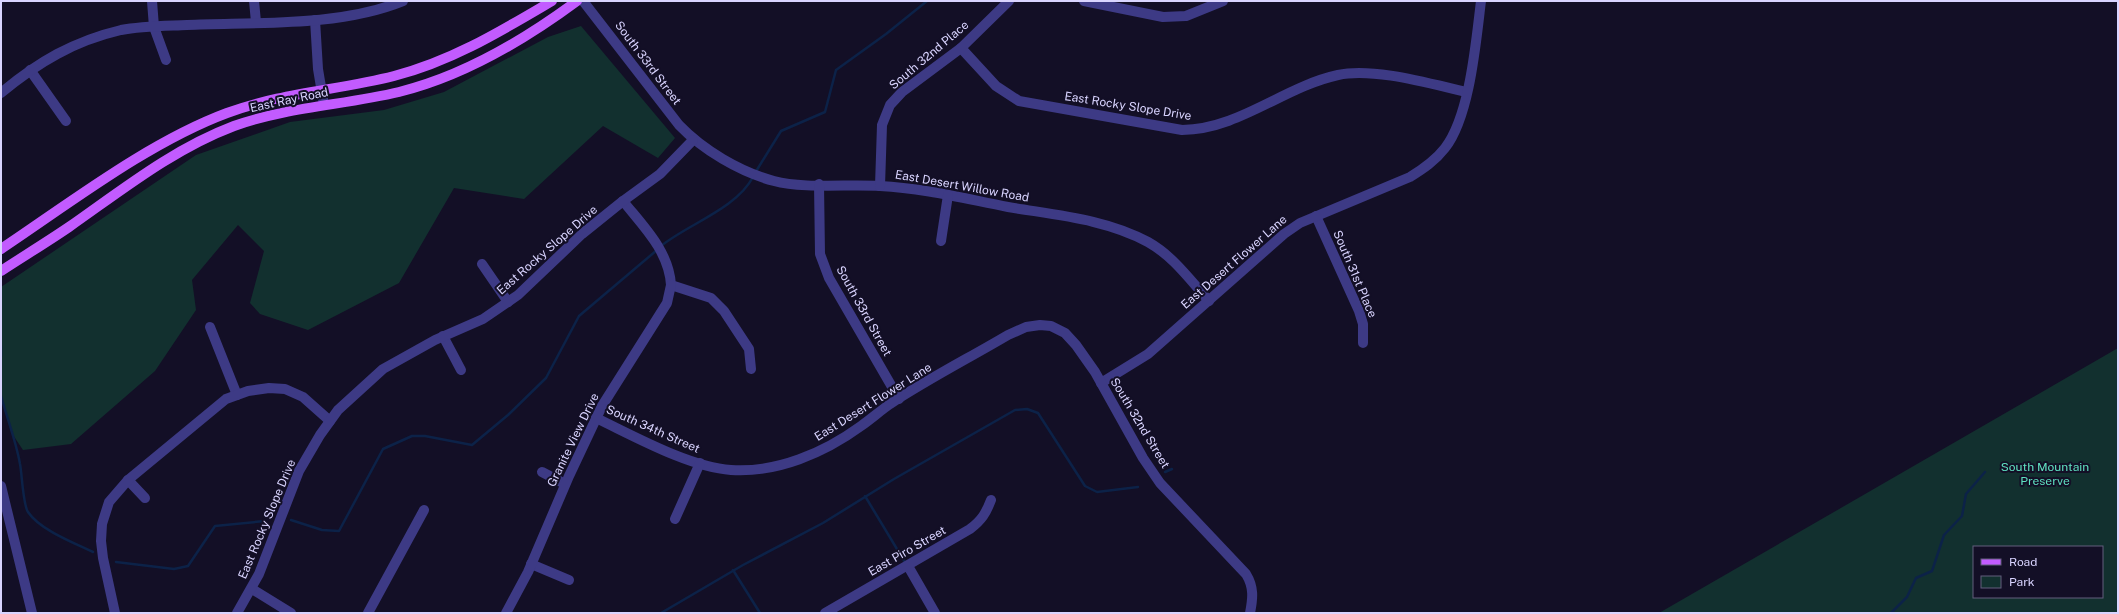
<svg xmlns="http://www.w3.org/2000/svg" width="2119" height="614" viewBox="0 0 2119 614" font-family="'Public Sans',sans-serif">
<rect width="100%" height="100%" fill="#130f26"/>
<g fill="#12302f" fill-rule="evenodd">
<polygon points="581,26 675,138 658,158 603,126 524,199 454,188 399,283 308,330 260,314 250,303 264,251 238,225 192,280 196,310 155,371 71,444 23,450 11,432 1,396 1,287 196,155 290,122 384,110 444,92 548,37"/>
<path d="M2118,348V613H1659ZM1974,547H2102V597H1974Z"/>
</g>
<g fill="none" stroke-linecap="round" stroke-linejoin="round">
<g stroke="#0c2248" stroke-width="2.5">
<polyline points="755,173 781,131 825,112 836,70 886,34 927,1"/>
<path d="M661,246C688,224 736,209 753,177"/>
<polyline points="1,346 1,356"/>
<path d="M1,396C7,418 16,441 20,464C22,474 23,505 28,512C40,530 74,543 93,552"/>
<polyline points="1165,472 1172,469"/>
<polyline points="865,496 906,564"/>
<polyline points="291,520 322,530 339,531 383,449 412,436 425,436 472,445 508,415 546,378 579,316 657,250"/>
<polyline points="116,562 174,569 188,566 215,526 265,521"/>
<polyline points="733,570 760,613"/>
<polyline points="661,613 743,565 823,523 894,479 1015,410 1027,409 1038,413 1085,486 1097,492 1138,487"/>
<polyline points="1891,613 1907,597 1916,578 1932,571 1944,535 1962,516 1966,494 1985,472"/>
</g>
<g stroke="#3d3a85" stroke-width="10">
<polyline points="152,1 154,27 166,60"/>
<polyline points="254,1 256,22"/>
<path d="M583,1L679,125C703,150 740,172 774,181C804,189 848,184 880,186C923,188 966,199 1008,207C1055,215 1106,219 1148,242C1173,256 1190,280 1209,301"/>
<polyline points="1084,1 1163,17 1186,16 1223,1"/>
<polyline points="315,20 318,69 324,105"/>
<path d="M961,48L996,86L1019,101L1182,130C1240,129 1283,87 1338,75C1373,67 1431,84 1467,92"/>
<polyline points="30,70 66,121"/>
<path d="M1,93C38,62 74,41 121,30C142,26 165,26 187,25C256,22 339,27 403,1"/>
<polyline points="819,184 820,254 829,278 899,399"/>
<polyline points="880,186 882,125 890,105 902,92 961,48 1009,1"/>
<path d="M623,201C643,226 669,251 671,285L711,298L724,311L749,349L751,369"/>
<polyline points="1316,216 1359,311 1363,324 1363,343"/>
<polyline points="941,241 948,195"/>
<polyline points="482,264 508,302"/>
<polyline points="210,327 237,395"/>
<polyline points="443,336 461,370"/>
<path d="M1101,383L1148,354L1284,234L1300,223L1410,177C1423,169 1435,161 1445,148C1470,116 1476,41 1481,1"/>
<path d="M596,418C634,436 689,467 731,470C777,473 824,453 861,426C871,419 880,411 890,404C928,379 969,358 1008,335L1026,327L1040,325L1051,326L1065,333L1076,345L1095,372L1143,458L1160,483L1246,574C1254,587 1253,598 1250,613"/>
<polyline points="542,472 565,484"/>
<polyline points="128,480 145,498"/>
<polyline points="1,486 32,613"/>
<polyline points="675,519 700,463"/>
<polyline points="531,564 569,580"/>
<polyline points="908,566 935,613"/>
<polyline points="252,589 291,613"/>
<polyline points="115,613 103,558 101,541 102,524 109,502 128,480 226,399 248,391 269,388 285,389 303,397 330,421"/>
<polyline points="237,613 259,574 299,471 320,435 338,410 383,369 435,340 483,319 518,295 582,234 623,201 660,174 693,140"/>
<polyline points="368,613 424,510"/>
<polyline points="506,613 528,572 569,476 602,406 667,303 671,285"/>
<path d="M825,613L970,529C982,520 986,513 991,500"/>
</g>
<g stroke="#c25bff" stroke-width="10">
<path d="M1,249C70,203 149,142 227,113C281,93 339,90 394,76C452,61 501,31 552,1"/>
<path d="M1,271C24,256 47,242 69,227C122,190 173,149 234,126C287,107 344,105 399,92C464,76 523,41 577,1"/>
</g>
</g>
<g text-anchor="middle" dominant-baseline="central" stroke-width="4" stroke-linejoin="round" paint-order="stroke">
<g font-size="12" fill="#d9d4ff" stroke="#130f26">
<text transform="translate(929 55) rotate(-40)">South 32nd Place</text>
<text transform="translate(648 63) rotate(53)">South 33rd Street</text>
<text transform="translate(289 100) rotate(-12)">East Ray Road</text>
<text transform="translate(1128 106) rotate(9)">East Rocky Slope Drive</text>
<text transform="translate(962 186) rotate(10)">East Desert Willow Road</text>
<text transform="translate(547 250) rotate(-41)">East Rocky Slope Drive</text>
<text transform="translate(1234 262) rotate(-41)">East Desert Flower Lane</text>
<text transform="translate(1355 274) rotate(67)">South 31st Place</text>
<text transform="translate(864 311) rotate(61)">South 33rd Street</text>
<text transform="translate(873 402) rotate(-32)">East Desert Flower Lane</text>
<text transform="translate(1140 423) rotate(59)">South 32nd Street</text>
<text transform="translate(653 429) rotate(24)">South 34th Street</text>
<text transform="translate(573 440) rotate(-64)">Granite View Drive</text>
<text transform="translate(267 519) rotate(-67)">East Rocky Slope Drive</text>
<text transform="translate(907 551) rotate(-30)">East Piro Street</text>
</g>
<g font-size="12" fill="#5fe0c0" stroke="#130f26">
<text x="2045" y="467">South Mountain<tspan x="2045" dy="14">Preserve</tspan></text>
</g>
</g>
<rect width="2119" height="614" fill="none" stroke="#d9d4ff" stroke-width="4"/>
<rect x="1973" y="546" width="130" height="52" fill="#130f26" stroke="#625e7d"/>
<rect x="1981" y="559" width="20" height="6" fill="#c25bff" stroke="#625e7d"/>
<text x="2009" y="566" font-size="12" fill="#d9d4ff">Road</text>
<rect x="1981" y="576" width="20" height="12" fill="#12302f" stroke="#625e7d"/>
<text x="2009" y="586" font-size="12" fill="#d9d4ff">Park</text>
</svg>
